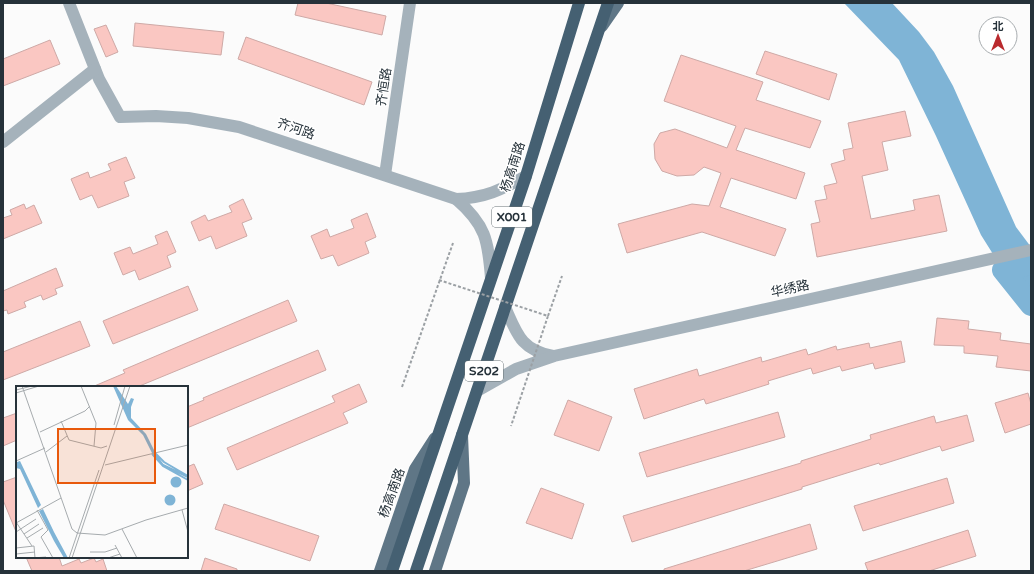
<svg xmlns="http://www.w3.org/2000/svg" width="1034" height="574" viewBox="0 0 1034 574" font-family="'Varela Round','Noto Sans SC',sans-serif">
<rect width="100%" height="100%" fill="#fbfbfb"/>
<polygon fill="#7fb4d6" points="844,3 892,3 919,32 934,52 953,86 1016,227 1031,247 1031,264 1003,270 981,235 936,136 899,60"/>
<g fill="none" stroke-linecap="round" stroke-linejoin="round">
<polyline stroke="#7fb4d6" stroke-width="13" points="1011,252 1031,281"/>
<polyline stroke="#7fb4d6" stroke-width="22" points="1031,264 1003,270 1031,305"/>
</g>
<g fill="#fac7c2" stroke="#cea9a6">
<polygon points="298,3 326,3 386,16 382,35 295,15"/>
<polygon points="135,23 224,32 221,55 133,46"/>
<polygon points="106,25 118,52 106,57 94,29"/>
<polygon points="246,37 372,82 364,105 238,59"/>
<polygon points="50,40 60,64 3,86 3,59"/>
<polygon points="765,51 837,74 829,100 756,74"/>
<polygon points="681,55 763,82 756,100 821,121 810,148 745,128 736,150 805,173 796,199 731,178 720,207 786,229 775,256 702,232 627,253 618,224 692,204 709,206 721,173 704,167 694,175 677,176 662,171 655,159 654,144 660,133 675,129 727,148 736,126 664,101"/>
<polygon points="905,111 911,136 882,142 888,170 862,176 871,219 915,210 913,200 939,195 947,231 817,257 811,224 820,222 815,201 827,199 824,186 837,183 831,164 845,160 843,150 853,148 848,123"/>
<polygon points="126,157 135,178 124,182 129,196 98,208 92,195 80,200 71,179 88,172 90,178 111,170 108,164"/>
<polygon points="243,199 252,219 242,223 247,236 216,249 211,236 199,241 191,222 205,215 208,221 232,212 229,206"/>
<polygon points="24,204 26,209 34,205 42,223 3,239 3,218 12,215 10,210"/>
<polygon points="367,213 376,237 365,242 369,253 338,266 333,255 321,259 311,236 327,229 330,237 354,228 351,220"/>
<polygon points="167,231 176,252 167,256 171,267 139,280 135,270 123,275 114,253 130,247 133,254 158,244 155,236"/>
<polygon points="56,268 63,286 55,289 57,294 43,300 41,295 24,302 26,307 8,314 7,310 3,311 3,291"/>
<polygon points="188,286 198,310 113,344 103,321"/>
<polygon points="288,300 297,321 137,387 92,387 125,373 123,370"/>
<polygon points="937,318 969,321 968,329 1001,333 1000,340 1031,344 1031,371 996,367 998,356 964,353 964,346 934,345"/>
<polygon points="80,321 90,346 3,380 3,352"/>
<polygon points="901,341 905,362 875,369 873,363 842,371 840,366 813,374 811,368 768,381 769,384 706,404 704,399 644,419 634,389 697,369 699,376 761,357 762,362 806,349 808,355 836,346 837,350 869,343 870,348"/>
<polygon points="318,350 326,370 187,428 187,407 204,400 203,398"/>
<polygon points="359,384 367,402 343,413 348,423 237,470 227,448 335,402 332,396"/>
<polygon points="1028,393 1031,404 1031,424 1005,433 995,403"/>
<polygon points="568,400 612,417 599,451 554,435"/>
<polygon points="778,412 785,437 647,477 639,453"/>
<polygon points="17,413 17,440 3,446 3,418"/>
<polygon points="967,415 974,441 942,451 940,446 880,465 879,463 802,487 802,489 632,542 623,516 801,463 801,461 871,439 870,435 934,416 936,423"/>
<polygon points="194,464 203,484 187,491 187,467"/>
<polygon points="17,477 17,534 3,500 3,482"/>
<polygon points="947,478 954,503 863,531 854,506"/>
<polygon points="541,488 584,504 572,539 526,523"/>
<polygon points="224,504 319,536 310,561 215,529"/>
<polygon points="810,524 817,549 744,571 664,571 664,569"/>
<polygon points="968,530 976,556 929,571 868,571 865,563"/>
<polygon points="26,557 59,557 62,566 79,559 81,563 94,558 96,562 103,559 107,571 32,571"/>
<polygon points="205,558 237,569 237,571 201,571"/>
</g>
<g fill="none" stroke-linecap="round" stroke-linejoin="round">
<g stroke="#9ba0a4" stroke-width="2" stroke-dasharray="3 2" stroke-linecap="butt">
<polyline points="548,316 562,276"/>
<polyline points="402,387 453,243"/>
</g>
<g stroke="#a5b2bb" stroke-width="12">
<path d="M69,3L99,79L120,117L156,116L188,118L239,127L456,199C485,198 501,190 526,176"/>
<polyline points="3,142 95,69"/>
<polyline points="385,175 410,3"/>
<path d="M456,199C486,225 488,240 491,278"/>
<path d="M505,307C517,334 521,350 553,356"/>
<polyline points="477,391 516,369 554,356 1031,250"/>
</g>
<g stroke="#5f7686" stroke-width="12">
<polyline points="602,26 618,3"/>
<polyline points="380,571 415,469 435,438"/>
<polyline points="435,571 464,483 462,435"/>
</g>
<g stroke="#456072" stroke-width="12">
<polyline points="392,571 526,176 579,3"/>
<polyline points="416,571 608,3"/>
</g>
<polyline stroke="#9ba0a4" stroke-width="2" stroke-dasharray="3 2" stroke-linecap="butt" points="439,280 548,316 511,426"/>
</g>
<g text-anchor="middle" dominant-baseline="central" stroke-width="3" stroke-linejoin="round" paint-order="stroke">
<g fill="#fff" stroke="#677075" stroke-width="1">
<rect x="492" y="207" width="40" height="20" rx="3"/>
<rect x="465" y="361" width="38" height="20" rx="3"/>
</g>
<g font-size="12" font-weight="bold" fill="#26323a">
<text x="512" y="217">X001</text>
<text x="484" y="371">S202</text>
</g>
<g font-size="13" fill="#26323a" stroke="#fff">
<text transform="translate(384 87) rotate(-81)">齐恒路</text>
<text transform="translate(296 129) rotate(19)">齐河路</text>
<text transform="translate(513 167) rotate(-72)">杨高南路</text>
<text transform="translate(790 289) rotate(-12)">华绣路</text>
<text transform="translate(392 493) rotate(-70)">杨高南路</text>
</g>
</g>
<g transform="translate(16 386)">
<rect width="172" height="172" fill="#fbfbfb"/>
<path d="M97,0H100L112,18L115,12L118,13L115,21V32L130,48L140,68L137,69L127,49L112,34ZM4,75L25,119L22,122L4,83L0,82L1,76ZM154.5 96a5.5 5.5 0 1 1 11 0a5.5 5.5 0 1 1-11 0ZM148.5 114a5.5 5.5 0 1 1 11 0a5.5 5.5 0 1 1-11 0ZM27,123L38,146L52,172H48L38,155L23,125Z" fill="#7fb4d6"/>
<path fill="none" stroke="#7fb4d6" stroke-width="2" d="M137,66L147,79L172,91M172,90L148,76L140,68L137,69L147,80L172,94"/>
<path fill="none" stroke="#a6abae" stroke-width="1" d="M6,0L56,143L61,147L89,149L130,134L172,122M65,0L80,37L78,60M0,4L16,0M0,7L23,0M45,35L53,54L85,62L91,60M98,39L109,0M24,46L69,25L74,20M30,66L51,50M0,75L29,62M89,79L172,59M21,124L32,144L25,151L37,172M166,124L172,146M0,136L16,160M0,137L45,112M106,143L121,172M0,146L20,133M8,148L23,138M11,152L27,142M99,159L106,172M0,162L18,160L19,172M74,166H89L101,162M0,168L19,166M16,172L30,171M53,172L83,84M56,172L114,0M92,172L104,168"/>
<path fill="#e8590c" fill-opacity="0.15" stroke="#e8590c" stroke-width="2" d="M42,43H139V97H42Z"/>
<rect width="172" height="172" fill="none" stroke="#26323a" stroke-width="2"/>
</g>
<rect width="1034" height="574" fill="none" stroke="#26323a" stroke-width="8"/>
<g transform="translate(998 36)"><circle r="19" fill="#ffffff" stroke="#a8adb0"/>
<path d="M0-3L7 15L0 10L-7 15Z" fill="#ba2a2e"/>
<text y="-6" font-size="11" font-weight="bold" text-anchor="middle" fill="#26323a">北</text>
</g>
</svg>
